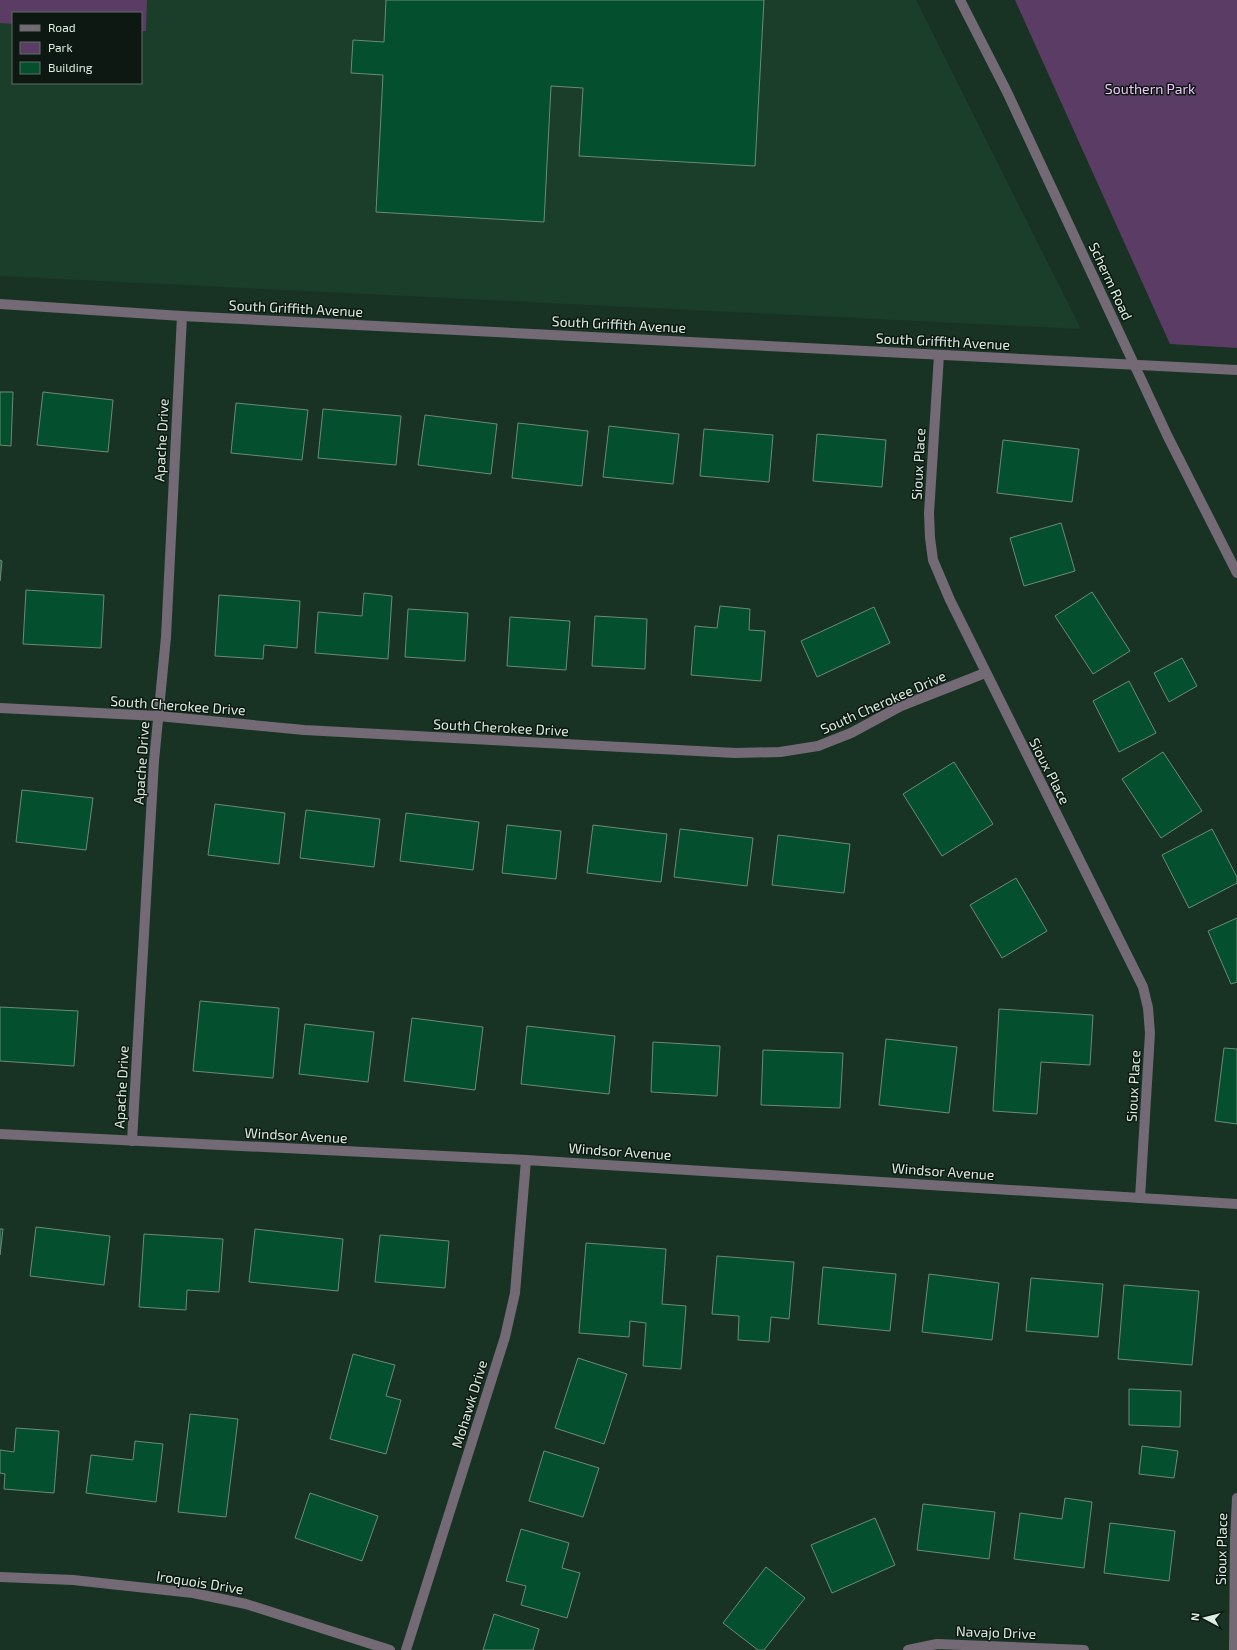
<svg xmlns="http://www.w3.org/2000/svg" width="1237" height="1650" viewBox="0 0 1237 1650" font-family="'Exo 2',sans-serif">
<rect width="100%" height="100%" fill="#183323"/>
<path fill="#1a3e29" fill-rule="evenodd" d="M0,0H916L1081,329L0,276ZM13,13H141V83H13Z"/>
<g fill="#5b3c64">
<polygon points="0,0 147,0 146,31 141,31 141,13 13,13 13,24 0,23"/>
<polygon points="1015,0 1237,0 1237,348 1170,344"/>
</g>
<g fill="#044f2d" stroke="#6c8a77">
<polygon points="386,0 764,0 755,166 579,156 583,88 551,86 544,222 376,212 383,75 351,73 353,40 384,42"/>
<polygon points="0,392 13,392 11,446 0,445"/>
<polygon points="43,392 113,400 108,452 37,445"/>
<polygon points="236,403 308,410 302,460 231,453"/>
<polygon points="323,409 401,416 396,465 318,458"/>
<polygon points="425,415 497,424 491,474 418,465"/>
<polygon points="518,423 588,431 582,486 512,478"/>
<polygon points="609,426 679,434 673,484 603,477"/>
<polygon points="704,429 773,435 769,482 700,476"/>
<polygon points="817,434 886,440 882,487 813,481"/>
<polygon points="1003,440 1079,449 1072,502 997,493"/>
<polygon points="1061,523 1075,571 1024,586 1010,538"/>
<polygon points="0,560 2,561 0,581"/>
<polygon points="26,590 104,595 101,648 23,644"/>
<polygon points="1092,592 1130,651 1093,674 1055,616"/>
<polygon points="364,593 392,596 388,659 315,653 318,612 362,616"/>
<polygon points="219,595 300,601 297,648 264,645 263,659 215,656"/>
<polygon points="720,606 750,609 749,630 765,631 761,681 691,675 695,626 717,628"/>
<polygon points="874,607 890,643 817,677 801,641"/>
<polygon points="408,609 468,613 465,661 405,657"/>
<polygon points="595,616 647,619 645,669 592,666"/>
<polygon points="510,617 570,621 566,670 507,666"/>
<polygon points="1182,658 1197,686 1169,702 1154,673"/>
<polygon points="1129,681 1156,733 1119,752 1093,701"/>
<polygon points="1163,752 1202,811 1161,838 1122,779"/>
<polygon points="954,762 993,824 942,856 903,794"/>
<polygon points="22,790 93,798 86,850 16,842"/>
<polygon points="215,804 285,813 279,864 208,855"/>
<polygon points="306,810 380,819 374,867 300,858"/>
<polygon points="406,813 479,822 473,870 400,861"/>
<polygon points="507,825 561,831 556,879 502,873"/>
<polygon points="593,825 667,834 661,882 587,873"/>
<polygon points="680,829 753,838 747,886 674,877"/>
<polygon points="1212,829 1237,877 1237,883 1189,908 1162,855"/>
<polygon points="778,835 850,844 844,893 772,885"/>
<polygon points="1016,878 1047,931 1002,958 970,905"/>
<polygon points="1237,918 1237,982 1231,984 1208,931"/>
<polygon points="200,1001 279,1008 273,1078 193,1071"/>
<polygon points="0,1007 78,1011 74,1066 0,1061"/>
<polygon points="999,1009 1093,1015 1090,1065 1041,1062 1037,1114 993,1111"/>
<polygon points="412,1018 483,1027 475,1090 404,1081"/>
<polygon points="305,1024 374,1032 368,1082 299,1074"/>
<polygon points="527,1026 615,1036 609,1094 521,1084"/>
<polygon points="886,1039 957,1047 949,1113 879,1105"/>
<polygon points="653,1042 720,1046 717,1096 651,1092"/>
<polygon points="1224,1048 1237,1049 1237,1124 1215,1121"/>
<polygon points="763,1050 843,1053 840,1108 761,1105"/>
<polygon points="36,1227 110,1236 104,1285 30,1276"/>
<polygon points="0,1229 3,1229 0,1255"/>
<polygon points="255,1229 343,1239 338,1291 249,1282"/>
<polygon points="144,1234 223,1239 219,1292 187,1290 186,1310 139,1307"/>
<polygon points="380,1235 449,1241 445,1288 375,1282"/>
<polygon points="586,1243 666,1249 662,1304 686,1306 681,1369 643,1366 646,1323 630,1321 629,1337 579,1333"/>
<polygon points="717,1256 794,1262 789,1319 771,1317 769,1342 738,1340 739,1316 712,1314"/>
<polygon points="823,1267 896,1274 890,1331 818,1324"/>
<polygon points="929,1274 999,1283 992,1340 922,1332"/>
<polygon points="1031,1278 1103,1284 1098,1337 1026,1331"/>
<polygon points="1124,1285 1199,1291 1192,1365 1118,1359"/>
<polygon points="353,1354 395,1365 386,1396 401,1400 386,1454 330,1439"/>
<polygon points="578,1358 627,1374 604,1444 555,1428"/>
<polygon points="1129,1389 1181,1391 1180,1427 1129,1425"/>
<polygon points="190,1414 238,1419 226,1517 178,1512"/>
<polygon points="16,1428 59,1431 54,1493 4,1489 5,1474 0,1473 0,1450 14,1452"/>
<polygon points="135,1441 163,1444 156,1502 86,1493 91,1455 133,1460"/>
<polygon points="1142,1446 1178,1451 1174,1478 1139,1474"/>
<polygon points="544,1451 599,1468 583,1517 529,1501"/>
<polygon points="310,1493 378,1516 362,1561 295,1538"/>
<polygon points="1065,1498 1092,1502 1084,1568 1014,1559 1020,1513 1062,1519"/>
<polygon points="923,1504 995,1512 989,1559 917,1550"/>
<polygon points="875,1518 895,1565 832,1593 811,1545"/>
<polygon points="1110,1523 1175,1531 1169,1581 1104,1573"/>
<polygon points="521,1529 569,1543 562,1568 580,1573 567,1618 521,1605 526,1586 506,1581"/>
<polygon points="766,1567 805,1598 764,1650 758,1650 723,1623"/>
<polygon points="494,1614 539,1629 533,1650 483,1650"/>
</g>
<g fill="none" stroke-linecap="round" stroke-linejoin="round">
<g stroke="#736a75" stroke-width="10">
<polyline points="960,0 1007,92 1168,437 1237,573"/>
<polyline points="0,304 182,316 1237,370"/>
<polyline points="939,355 929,513 930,538 933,560 950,600 1143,987 1148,1008 1150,1033 1140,1198"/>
<polyline points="0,708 158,716 304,730 735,753 780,752 818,746 851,733 901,706 985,673"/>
<polyline points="0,1134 526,1160 1237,1204"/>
<polyline points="132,1141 154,761 166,637 182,316"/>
<polyline points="0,1577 73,1580 193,1593 246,1604 390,1650"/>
<polyline points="406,1650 505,1337 515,1293 526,1160"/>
<polyline points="908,1650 937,1644 1084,1650"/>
<polyline points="1234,1650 1235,1540 1237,1498"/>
</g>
</g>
<g text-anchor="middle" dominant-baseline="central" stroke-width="3" stroke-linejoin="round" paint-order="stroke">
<g font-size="14" fill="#f0c6fb" stroke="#0c1811">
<text x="1150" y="88">Southern Park</text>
</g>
<g font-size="14" fill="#ddede2" stroke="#0c1811">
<text transform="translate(1111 281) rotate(65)">Scherm Road</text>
<text transform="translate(296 308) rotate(3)">South Griffith Avenue</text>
<text transform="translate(619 324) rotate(3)">South Griffith Avenue</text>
<text transform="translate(943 341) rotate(3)">South Griffith Avenue</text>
<text transform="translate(161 440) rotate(-87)">Apache Drive</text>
<text transform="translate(918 464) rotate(-87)">Sioux Place</text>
<text transform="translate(883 702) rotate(-24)">South Cherokee Drive</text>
<text transform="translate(178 705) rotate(4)">South Cherokee Drive</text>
<text transform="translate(501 727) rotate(3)">South Cherokee Drive</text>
<text transform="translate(141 763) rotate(-86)">Apache Drive</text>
<text transform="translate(1050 771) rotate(63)">Sioux Place</text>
<text transform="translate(1133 1086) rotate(-87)">Sioux Place</text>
<text transform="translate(121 1087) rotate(-87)">Apache Drive</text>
<text transform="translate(296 1135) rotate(3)">Windsor Avenue</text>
<text transform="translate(620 1151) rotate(4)">Windsor Avenue</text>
<text transform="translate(943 1171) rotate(4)">Windsor Avenue</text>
<text transform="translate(469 1404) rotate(-73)">Mohawk Drive</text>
<text transform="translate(1221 1549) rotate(-89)">Sioux Place</text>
<text transform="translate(200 1582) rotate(9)">Iroquois Drive</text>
<text transform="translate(996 1632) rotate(2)">Navajo Drive</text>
</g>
</g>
<rect x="12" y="12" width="130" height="72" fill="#0c1811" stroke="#606d65"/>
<rect x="20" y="25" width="20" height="6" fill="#736a75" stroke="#606d65"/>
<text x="48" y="32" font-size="12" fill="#ddede2">Road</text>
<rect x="20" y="42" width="20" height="12" fill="#5b3c64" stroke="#606d65"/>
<text x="48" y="52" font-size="12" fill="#ddede2">Park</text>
<rect x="20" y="62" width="20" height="12" fill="#044f2d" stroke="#606d65"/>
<text x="48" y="72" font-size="12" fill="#ddede2">Building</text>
<g transform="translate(1205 1618) rotate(277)" stroke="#0c1811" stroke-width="3" paint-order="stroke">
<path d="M0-3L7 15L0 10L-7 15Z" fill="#ddede2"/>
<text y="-6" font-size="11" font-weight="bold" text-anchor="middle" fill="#ddede2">N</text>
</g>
</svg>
